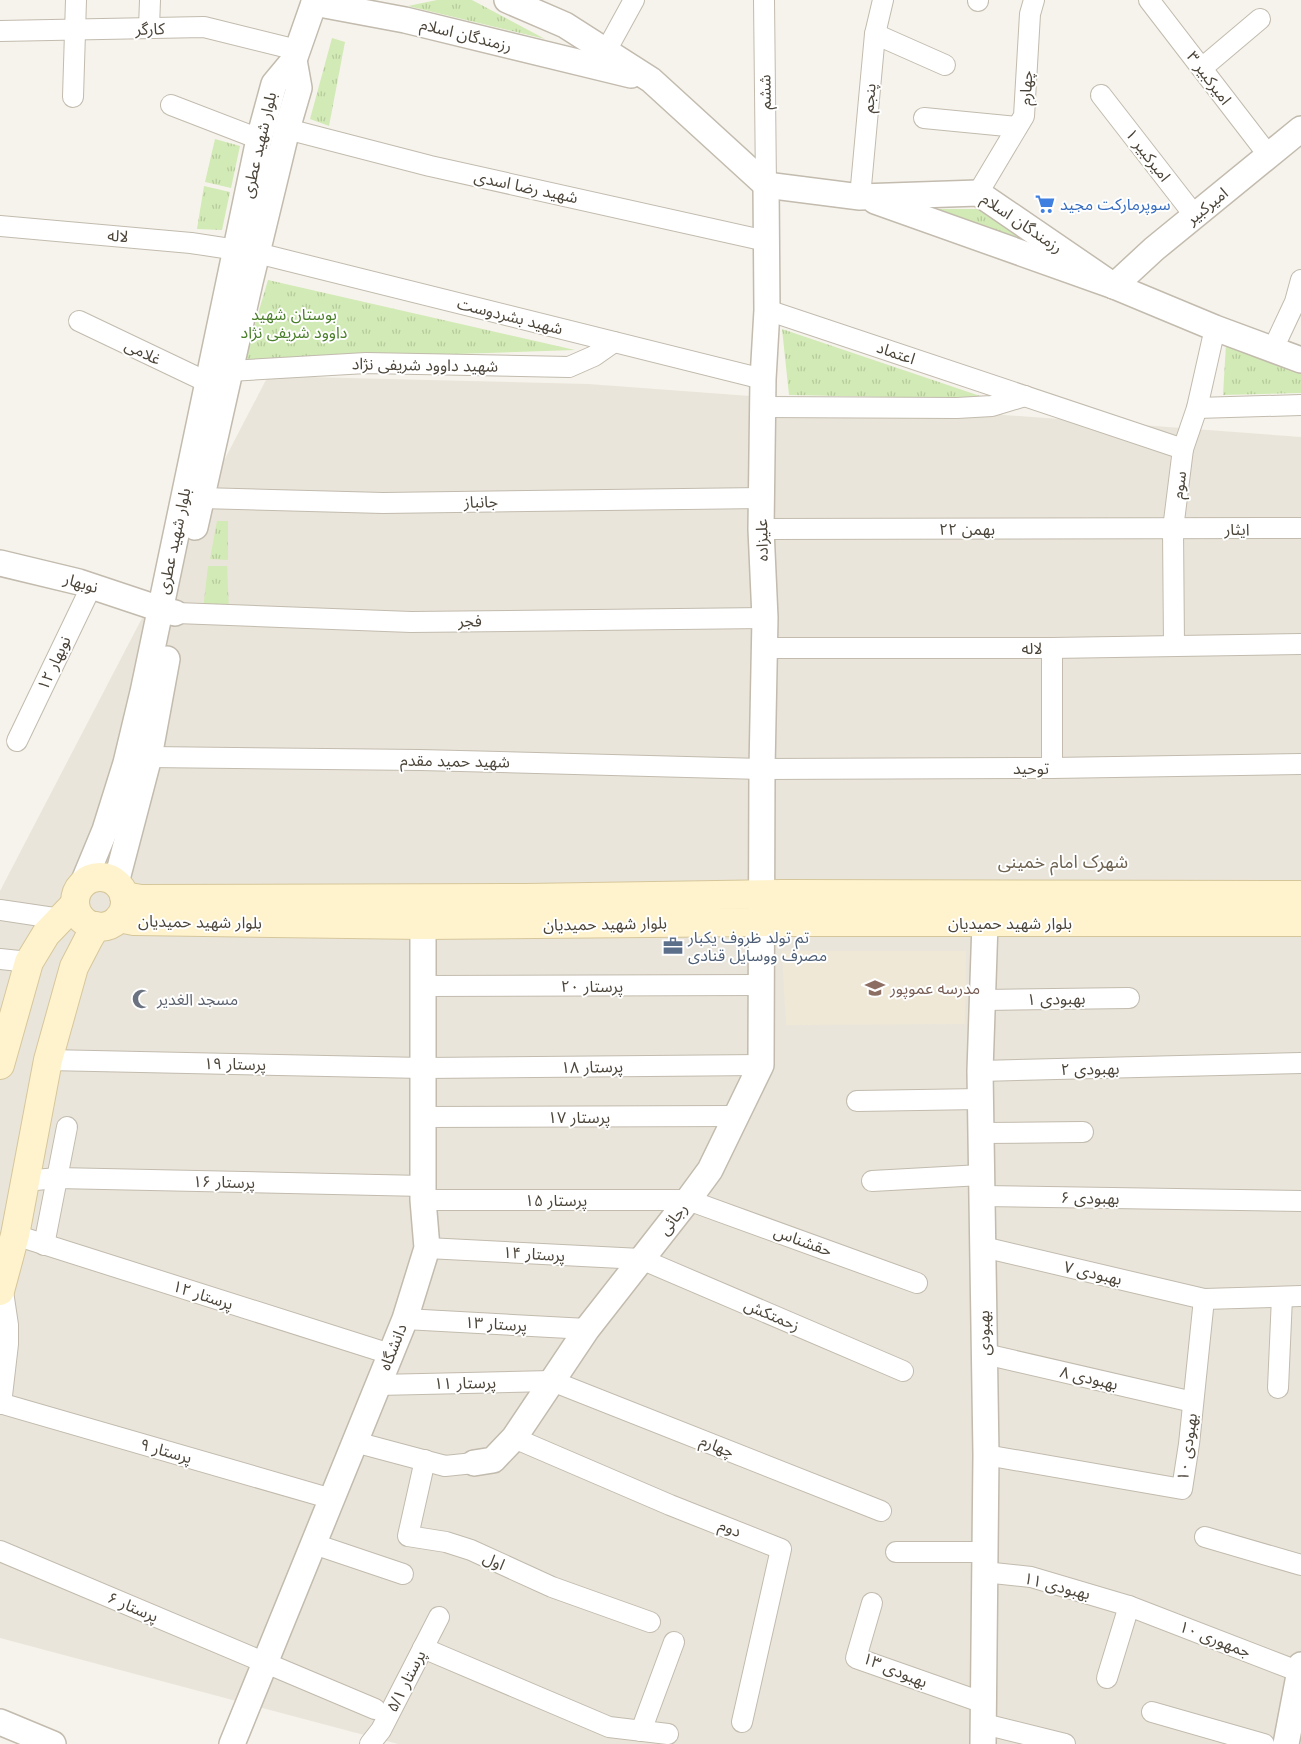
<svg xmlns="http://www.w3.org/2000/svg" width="1301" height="1744" viewBox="0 0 1301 1744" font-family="Arial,'Noto Sans Arabic',sans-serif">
<defs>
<pattern id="park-tufts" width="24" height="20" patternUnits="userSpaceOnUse" patternTransform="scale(1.25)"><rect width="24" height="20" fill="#d2eab5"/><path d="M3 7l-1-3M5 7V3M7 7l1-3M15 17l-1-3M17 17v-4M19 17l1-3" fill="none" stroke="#b6ca9c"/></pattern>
</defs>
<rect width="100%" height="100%" fill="#f6f3ec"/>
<polygon fill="#eae5da" points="268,376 588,384 1301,437 1301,1744 398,1744 0,1638 0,891"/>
<polygon fill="#efe8d6" points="782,951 966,951 965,1024 786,1025"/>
<g fill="url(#park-tufts)">
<polygon points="437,0 472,0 545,39 408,6"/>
<polygon points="332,38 345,42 329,126 310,119"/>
<polygon points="215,139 240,146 231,188 205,182"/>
<polygon points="204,186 230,192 222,230 197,229"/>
<polygon points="907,209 988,209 1066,263"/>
<polygon points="268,280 575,350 244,361"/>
<polygon points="782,329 989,399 789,395"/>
<polygon points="1226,344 1301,374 1301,393 1223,395"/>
<polygon points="217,521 228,521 228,560 210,559"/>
<polygon points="208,566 227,566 229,611 203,610"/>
</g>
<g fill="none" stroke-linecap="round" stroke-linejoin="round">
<defs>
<g id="minor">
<polyline points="764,0 766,185"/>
<polyline points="1149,0 1269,156"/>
<polyline points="978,1 978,0"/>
<polyline points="149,28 150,0"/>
<polyline points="0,31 204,27 297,50"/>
<polyline points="875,34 945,65"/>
<polyline points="606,51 634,0"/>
<polyline points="1202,68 1260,19"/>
<polyline points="1101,95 1195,216"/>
<polyline points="73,97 76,0"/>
<polyline points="171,105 259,139"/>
<polyline points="924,118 1017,127"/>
<polyline points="287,129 430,166 766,241"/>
<polyline points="978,193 1024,116 1030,14 1034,0"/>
<polyline points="860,197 875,34 883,0"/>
<polyline points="0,226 191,243 257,253 763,379"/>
<polyline points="767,310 1183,449"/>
<polyline points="79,321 207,382"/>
<polyline points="1273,349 1295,302 1301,280"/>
<polyline points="230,371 366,363 569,367 594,356 614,342"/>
<polyline points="763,407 957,408 992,406 1025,396"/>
<polyline points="1197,408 1301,405"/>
<polyline points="201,498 383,503 762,498"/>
<polyline points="761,529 1301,528"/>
<polyline points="176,613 411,622 765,618"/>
<polyline points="1174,646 1173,529 1183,449 1197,408 1215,328"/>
<polyline points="764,648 1052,648 1301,644"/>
<polyline points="1052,648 1052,768"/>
<polyline points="17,741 92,585"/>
<polyline points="149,757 420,760 762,769 1052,768 1301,764"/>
<polyline points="0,910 61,919"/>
<polyline points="0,959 29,962"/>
<polyline points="423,986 762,985"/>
<polyline points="983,1000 1129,998"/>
<polyline points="48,1060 423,1068 761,1065"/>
<polyline points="980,1071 1301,1063"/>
<polyline points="857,1101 980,1099"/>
<polyline points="423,1117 736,1116"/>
<polyline points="980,1133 1083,1132"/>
<polyline points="25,1181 57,1178 423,1186"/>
<polyline points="872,1181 981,1175"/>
<polyline points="982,1196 1301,1201"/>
<polyline points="423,1200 688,1200 917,1283"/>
<polyline points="15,1235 390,1354"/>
<polyline points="44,1245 67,1127"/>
<polyline points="983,1247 1204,1299 1301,1296"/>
<polyline points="427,1248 641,1259 903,1371"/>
<polyline points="405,1319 587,1329"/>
<polyline points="985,1354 1193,1402"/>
<polyline points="378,1385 552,1381 881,1511"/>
<polyline points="1278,1388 1282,1297"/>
<polyline points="0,1403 332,1499"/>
<polyline points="1,1404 8,1344 8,1325 2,1285"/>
<polyline points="514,1438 670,1505 781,1549 742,1722"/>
<polyline points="355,1442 445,1466 474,1463"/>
<polyline points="986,1455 1182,1489 1189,1444 1204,1299"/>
<polyline points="425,1460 408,1536 446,1542 471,1550 552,1587 650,1622"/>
<polyline points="1205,1537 1301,1565"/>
<polyline points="314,1544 403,1574"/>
<polyline points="0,1551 375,1709"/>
<polyline points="896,1552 984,1552"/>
<polyline points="984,1572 1031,1577 1129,1606 1300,1672"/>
<polyline points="872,1603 856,1658 984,1703"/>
<polyline points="423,1648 609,1727 668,1734"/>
<polyline points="1107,1678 1129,1606"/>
<polyline points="1152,1712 1264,1744"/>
<polyline points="984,1724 1065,1744"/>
<polyline points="641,1731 674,1642"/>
<polyline points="370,1744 381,1730 439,1617"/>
</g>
<g id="tertiary">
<polyline points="507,0 565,25 651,80 766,185 860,197 978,193 1114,286"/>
<polyline points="314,3 405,20 631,75"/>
<polyline points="875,201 1114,286 1215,328 1301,360"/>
<polyline points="1114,286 1154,249 1301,129"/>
<polyline points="195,527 250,282 287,129 299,88 294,60"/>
<polyline points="0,563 79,582 160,609 175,613"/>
<polyline points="83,883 105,830 126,763 143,692 259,139 274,84 294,60 315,0"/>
<polyline points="116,883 149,757 167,659"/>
<polyline points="474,1463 493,1460 514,1438 587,1329 688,1200 710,1170 761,1065 762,769 765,618 761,529 763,379 767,310 766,185"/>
<polyline points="0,1722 53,1744"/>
<polyline points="232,1744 405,1319 427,1248 423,1200 423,925"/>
<polyline points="983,1744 986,1455 980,1071 985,923"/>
<polyline points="1286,1744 1301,1665"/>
</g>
<g id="secondary">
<circle cx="100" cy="902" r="25"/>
<polyline points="124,896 141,899 526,898 783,894 1301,895"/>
<polyline points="119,918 134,921 423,925 761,922 1301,922"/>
<polyline points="0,1065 29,962 46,934 74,905"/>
<polyline points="0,1291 15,1235 48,1060 74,967 88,940 96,926"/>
</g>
</defs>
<use href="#minor" stroke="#c2bbae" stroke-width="22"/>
<use href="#tertiary" stroke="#c2bbae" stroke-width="28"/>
<use href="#secondary" stroke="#d6c79b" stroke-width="30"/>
<use href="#minor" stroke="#fff" stroke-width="20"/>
<use href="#tertiary" stroke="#fff" stroke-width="25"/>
<use href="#secondary" stroke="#fff3cd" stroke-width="28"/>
</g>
<defs>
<symbol id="supermarket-bare" viewBox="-9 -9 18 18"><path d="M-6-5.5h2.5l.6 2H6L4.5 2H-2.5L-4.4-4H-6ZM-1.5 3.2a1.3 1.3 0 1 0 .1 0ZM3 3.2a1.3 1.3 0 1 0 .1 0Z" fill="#3f7fe0" stroke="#fff" stroke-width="2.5" paint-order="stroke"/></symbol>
<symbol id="office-bare" viewBox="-9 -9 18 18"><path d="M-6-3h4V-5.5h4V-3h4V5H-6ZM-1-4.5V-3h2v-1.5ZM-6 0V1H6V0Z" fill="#5c6f8a" stroke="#fff" stroke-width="2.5" paint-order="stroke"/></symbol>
<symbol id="school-bare" viewBox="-9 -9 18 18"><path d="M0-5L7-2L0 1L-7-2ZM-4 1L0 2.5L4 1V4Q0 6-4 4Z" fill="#8d6e63" stroke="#fff" stroke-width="2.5" paint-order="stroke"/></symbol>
<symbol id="mosque-bare" viewBox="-9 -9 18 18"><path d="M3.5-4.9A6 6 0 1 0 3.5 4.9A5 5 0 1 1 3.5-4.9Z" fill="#6b7280" stroke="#fff" stroke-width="2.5" paint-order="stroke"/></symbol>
</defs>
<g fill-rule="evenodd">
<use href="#supermarket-bare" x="1031" y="190" width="28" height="28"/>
<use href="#office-bare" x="659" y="932" width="28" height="28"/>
<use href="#school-bare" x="861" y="974" width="28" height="28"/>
<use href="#mosque-bare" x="128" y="985" width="28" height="28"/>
</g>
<g text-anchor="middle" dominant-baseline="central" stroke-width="4" stroke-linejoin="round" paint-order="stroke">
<g font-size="16" fill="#4b4439" stroke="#fff">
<text transform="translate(150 29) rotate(-1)">کارگر</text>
<text transform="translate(466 35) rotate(14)">رزمندگان اسلام</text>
<text transform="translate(1209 78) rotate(53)">امیرکبیر ۳</text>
<text transform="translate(1026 88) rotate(-87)">چهارم</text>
<text transform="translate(765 92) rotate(-91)">ششم</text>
<text transform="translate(869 98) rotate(-85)">پنجم</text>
<text transform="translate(259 145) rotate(-77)">بلوار شهید عطری</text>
<text transform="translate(1148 155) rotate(52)">امیرکبیر ۱</text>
<text transform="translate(526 187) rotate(12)">شهید رضا اسدی</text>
<text transform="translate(1207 206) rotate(-39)">امیرکبیر</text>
<text transform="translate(1022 223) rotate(34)">رزمندگان اسلام</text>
<text transform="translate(118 236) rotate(5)">لاله</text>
<text transform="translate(510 316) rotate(14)">شهید بشردوست</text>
<text transform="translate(143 352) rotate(26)">غلامی</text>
<text transform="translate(896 353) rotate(19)">اعتماد</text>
<text transform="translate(425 365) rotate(1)">شهید داوود شریفی نژاد</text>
<text transform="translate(1179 485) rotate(-83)">سوم</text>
<text transform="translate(481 502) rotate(-1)">جانباز</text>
<text x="967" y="529">۲۲ بهمن</text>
<text x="1237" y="529">ایثار</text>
<text transform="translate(762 540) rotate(-91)">علیزاده</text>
<text transform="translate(174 541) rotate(-78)">بلوار شهید عطری</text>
<text transform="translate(81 583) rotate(16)">نوبهار</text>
<text transform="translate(470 621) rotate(-1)">فجر</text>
<text x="1032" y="648">لاله</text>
<text transform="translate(54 663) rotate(-65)">نوبهار ۱۲</text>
<text transform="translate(455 761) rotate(1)">شهید حمید مقدم</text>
<text x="1031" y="768">توحید</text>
<text transform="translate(200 922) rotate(1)">بلوار شهید حمیدیان</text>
<text x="1010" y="923">بلوار شهید حمیدیان</text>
<text transform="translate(605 924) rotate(-1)">بلوار شهید حمیدیان</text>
<text x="592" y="986">پرستار ۲۰</text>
<text transform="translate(1056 999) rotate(-1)">بهبودی ۱</text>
<text transform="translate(235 1064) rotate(1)">پرستار ۱۹</text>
<text transform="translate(592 1067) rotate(-1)">پرستار ۱۸</text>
<text transform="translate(1090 1069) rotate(-1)">بهبودی ۲</text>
<text x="579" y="1117">پرستار ۱۷</text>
<text transform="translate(224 1182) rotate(1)">پرستار ۱۶</text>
<text transform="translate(1090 1198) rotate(1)">بهبودی ۶</text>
<text x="556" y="1200">پرستار ۱۵</text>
<text transform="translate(673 1219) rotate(-51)">رجائی</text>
<text transform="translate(803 1241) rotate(20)">حقشناس</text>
<text transform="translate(534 1254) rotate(3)">پرستار ۱۴</text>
<text transform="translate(1093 1273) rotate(13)">بهبودی ۷</text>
<text transform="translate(203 1295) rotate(18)">پرستار ۱۲</text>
<text transform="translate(772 1315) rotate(23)">زحمتکش</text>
<text transform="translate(496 1324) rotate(3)">پرستار ۱۳</text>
<text transform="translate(984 1333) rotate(-91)">بهبودی</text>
<text transform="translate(393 1347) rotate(-68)">دانشگاه</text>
<text transform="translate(1089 1378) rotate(13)">بهبودی ۸</text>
<text transform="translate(465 1383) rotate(-1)">پرستار ۱۱</text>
<text transform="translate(717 1446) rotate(22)">چهارم</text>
<text transform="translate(1187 1447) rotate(-82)">بهبودی ۱۰</text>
<text transform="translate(166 1451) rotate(16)">پرستار ۹</text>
<text transform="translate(730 1528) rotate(22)">دوم</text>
<text transform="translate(494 1561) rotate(24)">اول</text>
<text transform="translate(1057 1586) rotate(14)">بهبودی ۱۱</text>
<text transform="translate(133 1607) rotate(23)">پرستار ۶</text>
<text transform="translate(1215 1639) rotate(21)">جمهوری ۱۰</text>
<text transform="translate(895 1670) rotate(22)">بهبودی ۱۳</text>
<text transform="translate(406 1681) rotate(-63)">پرستار ۵/۱</text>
</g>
<g font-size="16" fill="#366cbe" stroke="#fff" text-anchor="start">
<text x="1060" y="204">سوپرمارکت مجید</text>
</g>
<g font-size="16" fill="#4a7f2a" stroke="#fff">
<text x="294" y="314">بوستان شهید<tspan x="294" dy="18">داوود شریفی نژاد</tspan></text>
</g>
<g font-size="16" fill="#4e5e75" stroke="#fff" text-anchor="start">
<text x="688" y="937">تم تولد ظروف یکبار<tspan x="688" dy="18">مصرف ووسایل قنادی</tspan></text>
</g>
<g font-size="16" fill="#785e54" stroke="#fff" text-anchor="start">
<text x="890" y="988">مدرسه عموپور</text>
</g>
<g font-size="16" fill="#5b616d" stroke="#fff" text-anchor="start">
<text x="157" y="999">مسجد الغدیر</text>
</g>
<g font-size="18" fill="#6e6250" stroke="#fff">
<text x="1063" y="862">شهرک امام خمینی</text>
</g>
</g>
</svg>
